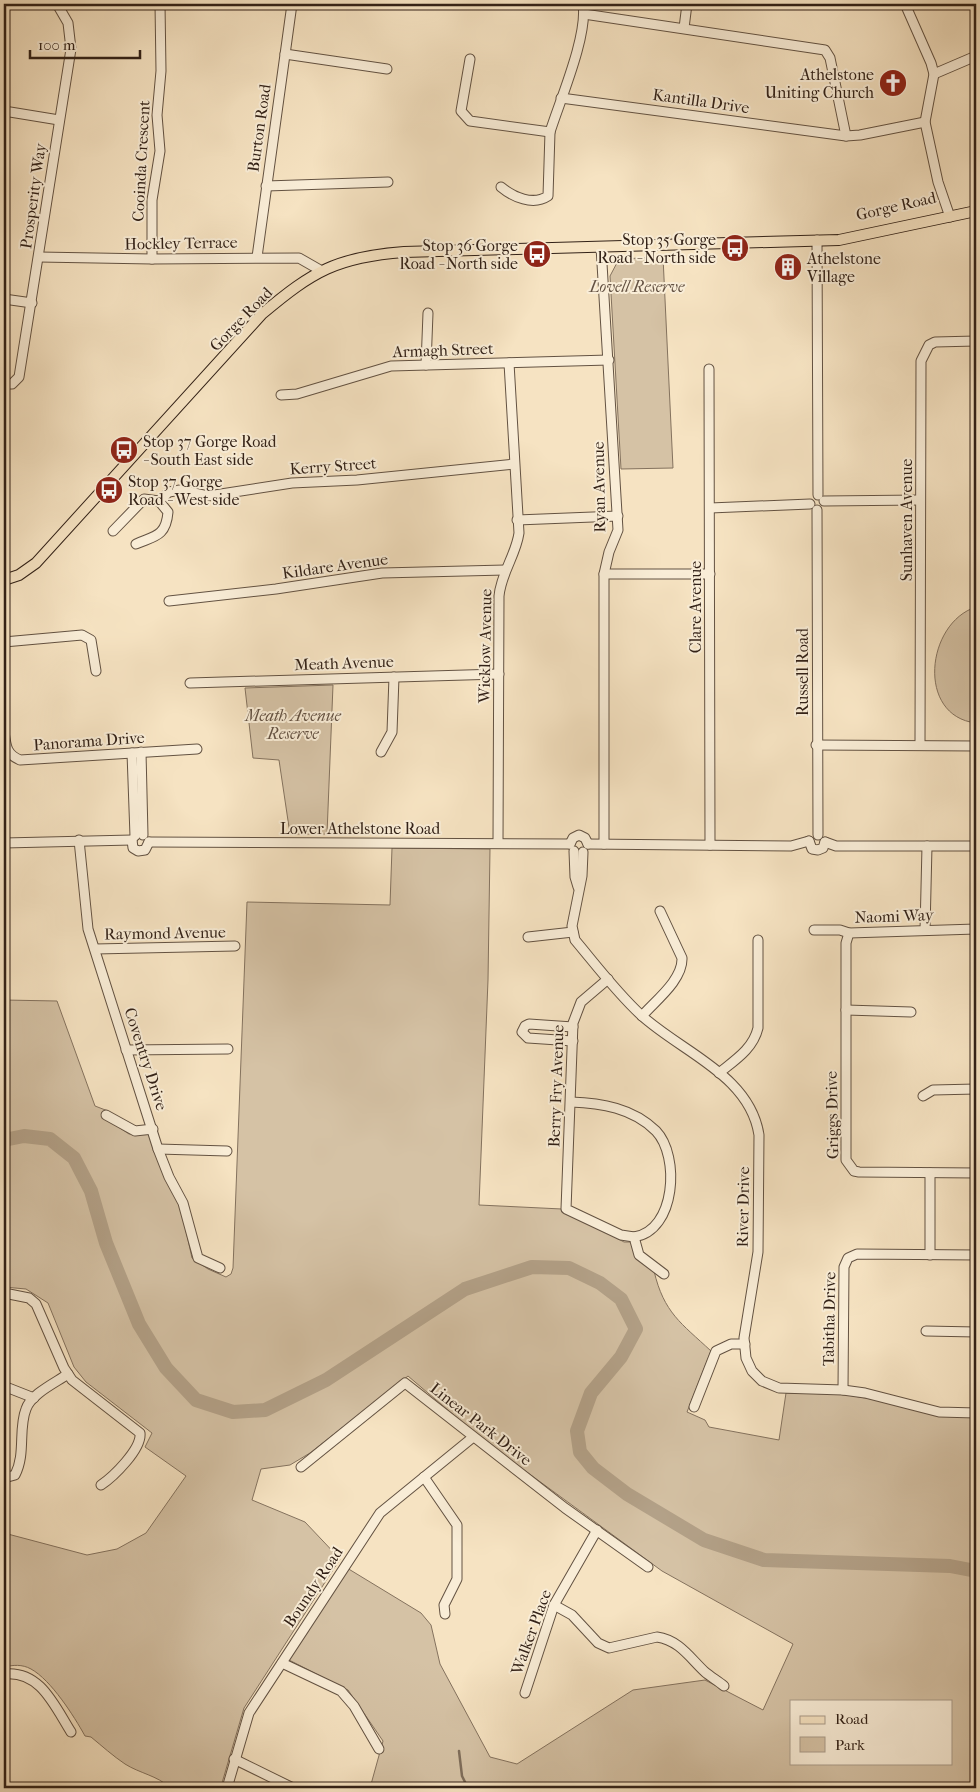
<svg xmlns="http://www.w3.org/2000/svg" width="980" height="1792" viewBox="0 0 980 1792" font-family="'IM FELL French Canon',serif">
<rect width="100%" height="100%" fill="#f6e3c2"/>
<filter id="stains"><feTurbulence type="fractalNoise" baseFrequency=".004" numOctaves="4"/><feColorMatrix values="0 0 0 0 .2 0 0 0 0 .09 0 0 0 0 .02 0 0 0 .5 -.17"/></filter>
<radialGradient id="worn" r=".72"><stop offset=".6" stop-color="#630" stop-opacity="0"/><stop offset="1" stop-color="#630" stop-opacity=".3"/></radialGradient>
<g fill="#d5c2a5" stroke="#84725e" fill-rule="evenodd">
<polygon points="663,257 673,468 621,469 610,276 619,259"/>
<path d="M976,607V723C916,716 926,623 976,607Z"/>
<polygon points="333,685 327,834 290,834 279,760 253,758 245,688"/>
<path d="M392,848L490,849L488,980L479,1205L562,1209L624,1242H631C635,1256 642,1264 654,1271C664,1313 681,1323 711,1351L687,1412L705,1420L709,1427L779,1440L786,1393L842,1394L976,1417V1788H370L383,1741L348,1690L289,1660L347,1568L421,1613L431,1625L440,1664L490,1757L517,1764L633,1690L705,1680L763,1710L793,1644L662,1571L483,1440L408,1376L310,1453L290,1465L261,1469L252,1500L305,1522L340,1559L244,1708L222,1783L169,1787C158,1776 139,1773 125,1764C113,1756 102,1746 91,1737L85,1736C74,1716 51,1680 31,1669C22,1664 13,1665 4,1667V1533L87,1555L117,1549L146,1533L186,1476L145,1447L152,1433L86,1382L74,1367L48,1303L26,1289L4,1287V1000L57,1001L95,1106L108,1111L105,1118L129,1134L148,1133L181,1208L192,1258L208,1269L226,1277L231,1274L233,1268L247,902L390,905ZM791,1701H951V1763H791Z"/>
</g>
<g fill="none" stroke-linecap="round" stroke-linejoin="round">
<polyline stroke="#7f6e5b" stroke-width="2.5" points="459,1751 462,1776 468,1788"/>
<polyline stroke="#b3a188" stroke-width="14" points="4,1140 24,1136 50,1139 74,1158 91,1191 106,1243 139,1324 166,1368 196,1400 233,1412 265,1410 326,1380 465,1289 532,1267 569,1268 600,1283 621,1299 636,1329 621,1357 591,1393 577,1431 580,1452 593,1468 627,1494 704,1540 764,1560 950,1566 976,1571"/>
<defs>
<g id="minor">
<polyline points="905,4 931,63 934,74 925,122 938,182 950,217"/>
<polyline points="584,14 825,50 830,58 846,136"/>
<polyline points="684,28 687,4"/>
<polyline points="285,54 387,69"/>
<path d="M470,59L461,111L470,121L550,132C560,100 588,36 583,4"/>
<polyline points="934,74 976,56"/>
<polyline points="561,98 846,136 860,135 925,122"/>
<polyline points="4,111 59,120"/>
<polyline points="266,186 388,182"/>
<path d="M501,187C513,197 533,206 548,196L550,132"/>
<polyline points="817,240 818,495"/>
<polyline points="601,247 618,530 609,552 604,574 604,844"/>
<polyline points="39,257 152,259 299,258 320,270"/>
<polyline points="257,257 292,4"/>
<polyline points="152,259 152,200 160,151 157,115 161,71 160,4"/>
<polyline points="4,299 32,303"/>
<polyline points="426,365 428,313"/>
<polyline points="709,369 710,845"/>
<polyline points="4,384 12,384 19,377 71,49 68,23 57,4"/>
<polyline points="281,395 297,394 391,366 609,360"/>
<polyline points="824,501 920,500"/>
<polyline points="710,508 810,504"/>
<polyline points="817,510 818,835"/>
<polyline points="517,520 618,516"/>
<polyline points="113,531 144,499 159,501"/>
<path d="M136,544C154,536 166,537 168,512L159,501L169,492L180,490L208,496L292,483L357,480L514,464"/>
<polyline points="604,574 710,574"/>
<polyline points="169,601 276,589 382,573 505,570"/>
<polyline points="4,642 82,635 91,640 96,671"/>
<polyline points="190,683 499,674"/>
<path d="M4,731C6,746 6,754 20,760L197,749"/>
<polyline points="816,745 976,746"/>
<polyline points="920,745 921,361 929,345 935,342 976,341"/>
<polyline points="141,752 143,835"/>
<polyline points="381,752 392,732 394,677"/>
<polyline points="132,753 135,836"/>
<polyline points="79,840 88,929 158,1149 169,1177 183,1203 198,1258 220,1268"/>
<polyline points="132,840 133,848 138,851 145,850 149,842"/>
<polyline points="809,841 812,849 818,850 823,848 825,842"/>
<polyline points="149,842 570,844"/>
<polyline points="825,842 836,846 976,846"/>
<polyline points="4,843 132,840"/>
<path d="M498,843L499,596C501,573 516,555 519,533L509,363"/>
<polyline points="570,844 573,838 579,835 585,838 588,844"/>
<polyline points="588,844 791,846 809,841"/>
<polyline points="574,851 575,877 578,887"/>
<path d="M583,852L582,876L572,926L575,940C596,965 617,993 641,1015C681,1052 750,1075 759,1135L758,1252L744,1338L746,1358L752,1371L762,1381L779,1388L843,1390L865,1393L939,1412L976,1413"/>
<polyline points="814,930 840,930 849,933 976,929"/>
<polyline points="925,930 927,846"/>
<polyline points="849,933 846,943 846,1160 854,1171 859,1172 976,1173"/>
<polyline points="528,937 573,932"/>
<polyline points="95,949 235,946"/>
<polyline points="608,979 581,1002 573,1023 566,1209 621,1235 634,1237 639,1255 664,1274"/>
<polyline points="846,1010 911,1012"/>
<path d="M642,1016C655,1001 683,980 682,958L660,911"/>
<polyline points="573,1041 528,1038 522,1032 525,1026 529,1024 573,1027"/>
<polyline points="126,1050 228,1049"/>
<path d="M719,1073C735,1060 753,1049 758,1028V940"/>
<polyline points="923,1096 933,1090 976,1089"/>
<path d="M571,1102C601,1103 633,1108 656,1131C680,1156 676,1231 634,1237"/>
<polyline points="106,1115 135,1131 153,1129"/>
<polyline points="158,1149 227,1151"/>
<polyline points="930,1255 930,1173"/>
<path d="M4,1293L29,1298L36,1304L64,1368L72,1380L140,1433C142,1449 113,1477 101,1485"/>
<polyline points="926,1331 976,1332"/>
<polyline points="4,1388 6,1387 34,1398"/>
<polyline points="843,1390 844,1267 848,1258 857,1254 976,1255"/>
<polyline points="694,1407 716,1351 731,1344 745,1344"/>
<polyline points="301,1467 405,1383 565,1508 648,1567"/>
<polyline points="424,1477 457,1525 457,1579 444,1605 445,1614"/>
<path d="M4,1478L15,1475C26,1454 18,1429 26,1409C31,1394 55,1383 68,1374"/>
<path d="M554,1605L572,1615L598,1643L609,1648L657,1637C679,1640 690,1658 705,1672C711,1677 718,1681 724,1686"/>
<polyline points="282,1663 341,1691 354,1706 379,1749"/>
<path d="M4,1674C40,1670 54,1705 71,1732"/>
<polyline points="525,1693 554,1605 597,1530"/>
<polyline points="234,1759 293,1788"/>
<polyline points="227,1788 249,1713 380,1513 472,1438"/>
</g>
<path id="major" d="M4,580L19,575L36,563L262,314C313,271 337,257 404,252L839,240L976,211"/>
</defs>
<use href="#minor" stroke="#635242" stroke-width="11"/>
<use href="#major" stroke="#322117" stroke-width="12"/>
<use href="#minor" stroke="#f9edd7" stroke-width="9"/>
<use href="#major" stroke="#f6e3c2" stroke-width="10"/>
</g>
<defs>
<symbol id="church-disc" viewBox="-11 -11 22 22"><circle r="9.5" fill="#8f2418" stroke="#f9edd7"/><path d="M-1.2-6h2.4v3.5h3.3v2.4h-3.3V6h-2.4V-.1h-3.3v-2.4h3.3Z" fill="#fff"/></symbol>
<symbol id="bus-disc" viewBox="-11 -11 22 22"><circle r="9.5" fill="#8f2418" stroke="#f9edd7"/><path d="M-5-6H5V4H4V6H2V4H-2V6H-4V4H-5ZM-3.5-4V0h7V-4ZM-3.5 1.2v1.5H-2V1.2ZM2 1.2v1.5H3.5V1.2Z" fill="#fff"/></symbol>
<symbol id="building-disc" viewBox="-11 -11 22 22"><circle r="9.5" fill="#8f2418" stroke="#f9edd7"/><path d="M-4-6H4V6H1V3H-1V6H-4ZM-2.5-4.3h1.7v1.8h-1.7ZM.8-4.3h1.7v1.8H.8ZM-2.5-1h1.7V.8h-1.7ZM.8-1h1.7V.8H.8Z" fill="#fff"/></symbol>
</defs>
<g fill-rule="evenodd">
<use href="#church-disc" x="877" y="67" width="32" height="32"/>
<use href="#bus-disc" x="719" y="232" width="32" height="32"/>
<use href="#bus-disc" x="521" y="238" width="32" height="32"/>
<use href="#building-disc" x="772" y="251" width="32" height="32"/>
<use href="#bus-disc" x="108" y="434" width="32" height="32"/>
<use href="#bus-disc" x="93" y="474" width="32" height="32"/>
</g>
<g text-anchor="middle" dominant-baseline="central" stroke-width="4" stroke-linejoin="round" paint-order="stroke">
<g font-size="16" fill="#322117" stroke="#f9edd7" text-anchor="end">
<text x="874" y="74">Athelstone<tspan x="874" dy="18">Uniting Church</tspan></text>
<text x="716" y="239">Stop 35 Gorge<tspan x="716" dy="18">Road - North side</tspan></text>
<text x="518" y="245">Stop 36 Gorge<tspan x="518" dy="18">Road - North side</tspan></text>
<text x="807" y="258" text-anchor="start">Athelstone<tspan x="807" dy="18">Village</tspan></text>
<text x="143" y="441" text-anchor="start">Stop 37 Gorge Road<tspan x="143" dy="18">- South East side</tspan></text>
<text x="128" y="481" text-anchor="start">Stop 37 Gorge<tspan x="128" dy="18">Road - West side</tspan></text>
</g>
<g font-size="16" fill="#322117" stroke="#f9edd7">
<text transform="translate(701 101) rotate(8)">Kantilla Drive</text>
<text transform="translate(259 128) rotate(-82)">Burton Road</text>
<text transform="translate(141 161) rotate(-87)">Cooinda Crescent</text>
<text transform="translate(33 196) rotate(-82)">Prosperity Way</text>
<text transform="translate(896 206) rotate(-13)">Gorge Road</text>
<text transform="translate(181 243) rotate(-1)">Hockley Terrace</text>
<text transform="translate(241 319) rotate(-46)">Gorge Road</text>
<text transform="translate(443 350) rotate(-2)">Armagh Street</text>
<text transform="translate(333 466) rotate(-4)">Kerry Street</text>
<text transform="translate(599 487) rotate(-91)">Ryan Avenue</text>
<text transform="translate(906 520) rotate(-90)">Sunhaven Avenue</text>
<text transform="translate(335 566) rotate(-8)">Kildare Avenue</text>
<text transform="translate(695 607) rotate(-90)">Clare Avenue</text>
<text transform="translate(485 646) rotate(-89)">Wicklow Avenue</text>
<text transform="translate(344 663) rotate(-2)">Meath Avenue</text>
<text transform="translate(802 672) rotate(-90)">Russell Road</text>
<text transform="translate(89 741) rotate(-4)">Panorama Drive</text>
<text x="360" y="828">Lower Athelstone Road</text>
<text transform="translate(894 916) rotate(-2)">Naomi Way</text>
<text transform="translate(165 933) rotate(-1)">Raymond Avenue</text>
<text transform="translate(146 1059) rotate(72)">Coventry Drive</text>
<text transform="translate(556 1086) rotate(-88)">Berry Fry Avenue</text>
<text transform="translate(832 1115) rotate(-91)">Griggs Drive</text>
<text transform="translate(743 1207) rotate(-89)">River Drive</text>
<text transform="translate(829 1319) rotate(-89)">Tabitha Drive</text>
<text transform="translate(481 1424) rotate(38)">Linear Park Drive</text>
<text transform="translate(313 1587) rotate(-56)">Boundy Road</text>
<text transform="translate(531 1632) rotate(-70)">Walker Place</text>
</g>
<g font-size="16" font-style="italic" fill="#635142" stroke="#f9edd7">
<text x="637" y="286">Lovell Reserve</text>
<text x="293" y="715">Meath Avenue<tspan x="293" dy="18">Reserve</tspan></text>
</g>
</g>
<rect width="980" height="1792" fill="none" stroke="#f6e3c2" stroke-width="20"/>
<rect x="5" y="5" width="970" height="1782" fill="none" stroke="#322117" stroke-width="2.5"/>
<rect x="10" y="10" width="960" height="1772" fill="none" stroke="#322117"/>
<rect x="790" y="1700" width="162" height="65" fill="#f9edd7" stroke="#a99b8a"/>
<rect x="800" y="1716" width="25" height="8" fill="#f6e3c2" stroke="#a99b8a"/>
<text x="835" y="1724" font-size="15" fill="#322117">Road</text>
<rect x="800" y="1737" width="25" height="15" fill="#d5c2a5" stroke="#a99b8a"/>
<text x="835" y="1750" font-size="15" fill="#322117">Park</text>
<path d="M30 50v8h110v-8" fill="none" stroke="#322117" stroke-width="2.5"/>
<text x="38" y="50" font-size="15" fill="#322117" stroke="#f9edd7" stroke-width="4" paint-order="stroke">100 m</text>
<rect width="100%" height="100%" filter="url(#stains)"/>
<rect width="100%" height="100%" fill="url(#worn)"/>
</svg>
